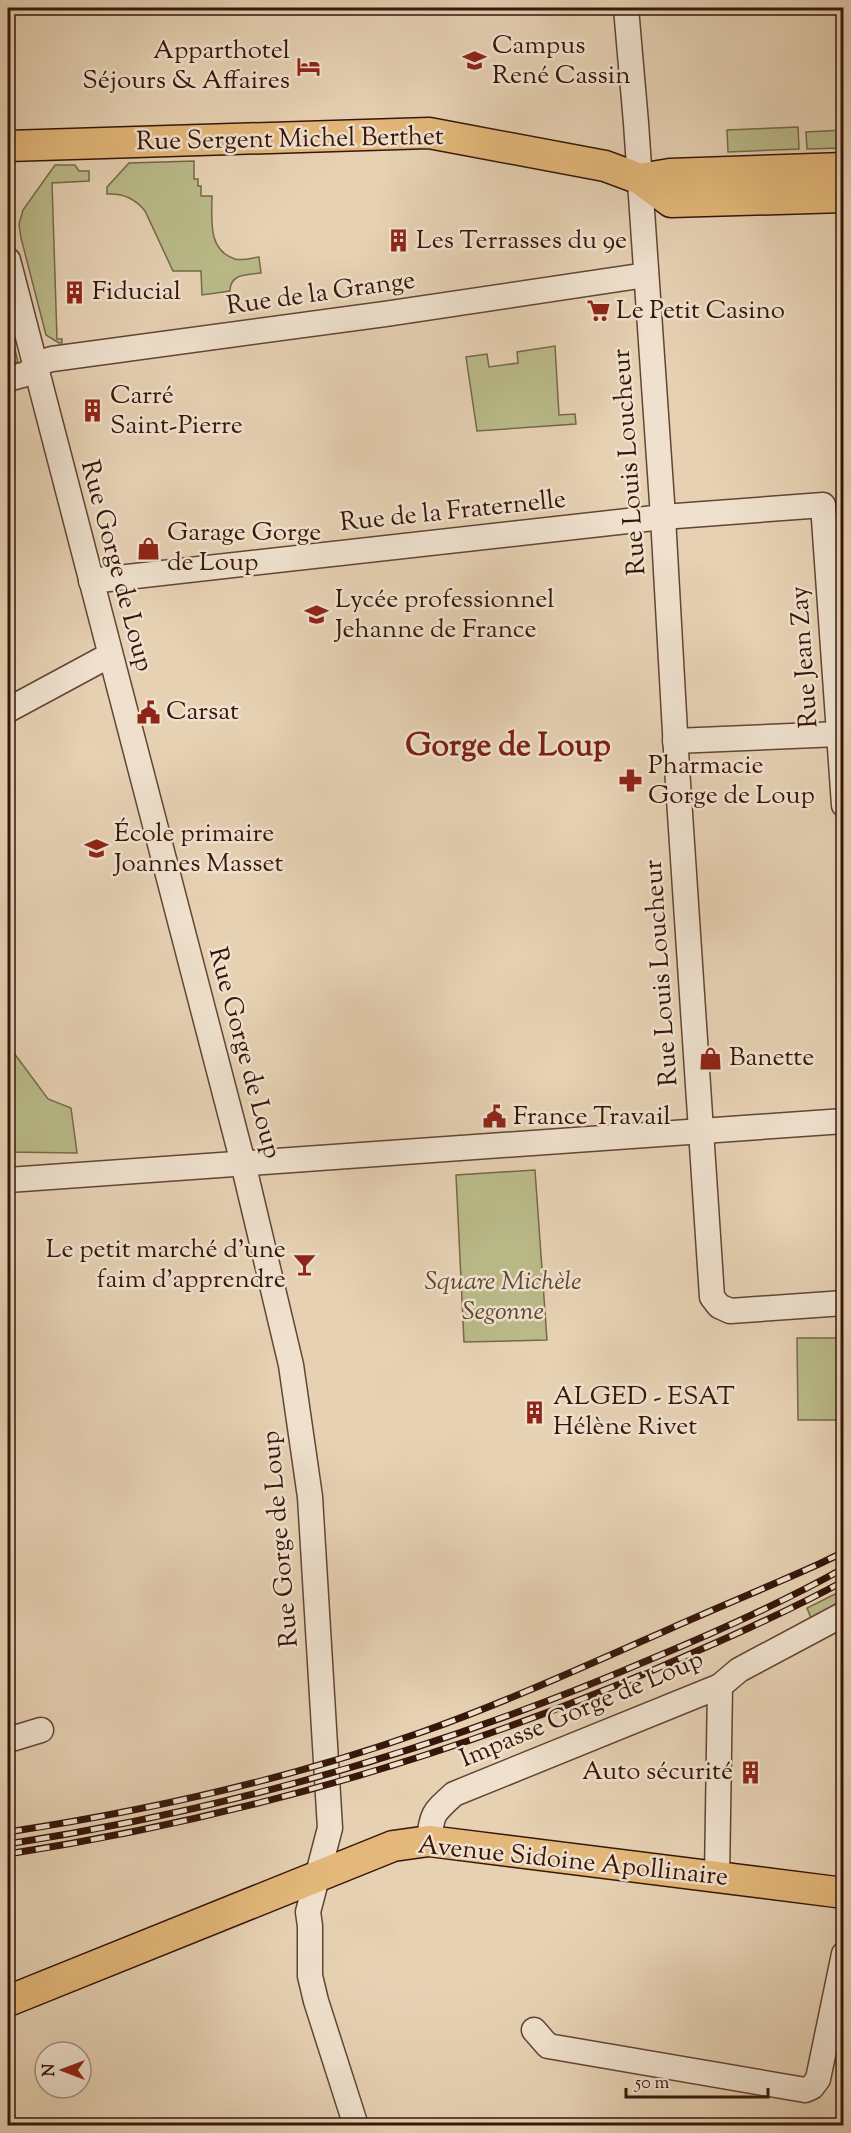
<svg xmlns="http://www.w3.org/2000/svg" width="851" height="2133" viewBox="0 0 851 2133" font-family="'Sorts Mill Goudy',serif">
<rect width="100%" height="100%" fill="#e6d1b3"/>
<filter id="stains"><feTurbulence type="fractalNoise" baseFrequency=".00333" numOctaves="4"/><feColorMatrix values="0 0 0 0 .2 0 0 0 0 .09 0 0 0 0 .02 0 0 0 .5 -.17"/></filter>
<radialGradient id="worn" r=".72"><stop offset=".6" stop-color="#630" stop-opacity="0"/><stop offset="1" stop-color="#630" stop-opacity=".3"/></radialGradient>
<g fill="#baba89" stroke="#78684a" stroke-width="1.5">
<polygon points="798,127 799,149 728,152 727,130"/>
<polygon points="843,130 843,148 807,149 806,132"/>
<path d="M194,161V179H198V186H201V196H212C212,219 207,250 235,259C242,261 252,258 259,257L261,273C248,275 230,273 230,291L202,295L201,271H173L145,211C135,198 123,193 107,194V187L129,163Z"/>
<polygon points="55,165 75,165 79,171 89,171 89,181 52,183 57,339 62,339 62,343 59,343 46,335 21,238 19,224 23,210"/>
<polygon points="8,321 18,362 8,365"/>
<polygon points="555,346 559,415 575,414 576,424 477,431 466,357 487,354 489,367 518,363 517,352"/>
<polygon points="8,1045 48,1099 71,1108 77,1153 8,1152"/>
<polygon points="535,1170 547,1340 464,1342 456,1175"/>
<polygon points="797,1338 843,1338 843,1420 798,1420"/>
<polygon points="843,1590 843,1607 813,1623 807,1608"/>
</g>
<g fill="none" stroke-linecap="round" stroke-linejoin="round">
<defs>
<g id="minor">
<polyline points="626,8 636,123 663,517 677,768 712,1297 719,1306 730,1311 844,1303"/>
<polyline points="8,260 243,1163 291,1365 310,1497 330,1828 308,1912 310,1926 310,1976 316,2001 356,2126"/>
<polyline points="8,379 26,374 45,361 52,359 385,314 646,275"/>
<polyline points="91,581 663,517 823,505 844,805"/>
<polyline points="8,710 110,655"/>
<polyline points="675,741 839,734"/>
<polyline points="8,1180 844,1121"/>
<polyline points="8,1740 41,1730"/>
<path d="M429,1841C432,1813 433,1813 454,1794L720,1686L739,1670L844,1614"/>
<polyline points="717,1877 720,1686"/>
<polyline points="534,2030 548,2046 805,2090 812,2087 818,2079 844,1954"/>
</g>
<g id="major">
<polyline points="8,146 429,133 605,166 640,179 671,202 844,197"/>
<polyline points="640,179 670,174 844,168"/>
<polyline points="8,2001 393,1846 429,1841 844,1893"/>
</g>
</defs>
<use href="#minor" stroke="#624534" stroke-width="27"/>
<use href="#major" stroke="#36160a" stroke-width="33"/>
<use href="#minor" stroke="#efe1ce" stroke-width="24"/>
<use href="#major" stroke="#e3b87a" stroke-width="30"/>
<defs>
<g id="rail">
<path d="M8,1832C147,1811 289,1779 422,1732C504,1703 585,1666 665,1631C716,1608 768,1587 819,1564L844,1552"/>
<path d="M8,1844C228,1810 446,1747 651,1659C716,1632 782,1603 844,1568"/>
<path d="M8,1854C229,1820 445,1758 651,1671C716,1643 781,1615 844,1581"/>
</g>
</defs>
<use href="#rail" stroke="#36160a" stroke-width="7"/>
<use href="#rail" stroke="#efe1ce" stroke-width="4.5" stroke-dasharray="14" stroke-linecap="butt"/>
</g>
<defs>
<symbol id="university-bare" viewBox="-9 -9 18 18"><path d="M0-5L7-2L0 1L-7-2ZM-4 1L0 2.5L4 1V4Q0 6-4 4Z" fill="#8f2418" stroke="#efe1ce" stroke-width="2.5" paint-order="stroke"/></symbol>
<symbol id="hotel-bare" viewBox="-9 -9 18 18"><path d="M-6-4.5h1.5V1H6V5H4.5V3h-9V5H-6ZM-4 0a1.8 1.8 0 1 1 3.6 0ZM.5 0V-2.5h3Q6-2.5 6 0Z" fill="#8f2418" stroke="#efe1ce" stroke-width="2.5" paint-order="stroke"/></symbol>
<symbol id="building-bare" viewBox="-9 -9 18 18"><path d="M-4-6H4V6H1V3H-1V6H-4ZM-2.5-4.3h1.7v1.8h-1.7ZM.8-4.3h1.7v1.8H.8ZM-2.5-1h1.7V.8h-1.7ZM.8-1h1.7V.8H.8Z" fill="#8f2418" stroke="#efe1ce" stroke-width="2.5" paint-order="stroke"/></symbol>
<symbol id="supermarket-bare" viewBox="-9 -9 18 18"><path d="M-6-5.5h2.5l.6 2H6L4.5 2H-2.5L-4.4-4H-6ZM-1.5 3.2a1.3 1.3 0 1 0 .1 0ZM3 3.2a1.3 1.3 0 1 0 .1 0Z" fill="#8f2418" stroke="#efe1ce" stroke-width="2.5" paint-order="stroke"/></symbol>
<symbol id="shop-bare" viewBox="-9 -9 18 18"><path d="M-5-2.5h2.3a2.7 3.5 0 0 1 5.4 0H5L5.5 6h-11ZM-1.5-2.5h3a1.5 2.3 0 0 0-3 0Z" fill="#8f2418" stroke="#efe1ce" stroke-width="2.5" paint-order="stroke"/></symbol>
<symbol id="school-bare" viewBox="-9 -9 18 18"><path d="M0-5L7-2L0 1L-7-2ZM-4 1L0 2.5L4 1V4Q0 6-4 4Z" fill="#8f2418" stroke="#efe1ce" stroke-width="2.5" paint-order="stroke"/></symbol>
<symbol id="civic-bare" viewBox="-9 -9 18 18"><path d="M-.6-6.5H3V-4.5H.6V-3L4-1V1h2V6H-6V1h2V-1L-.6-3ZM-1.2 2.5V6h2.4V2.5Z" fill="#8f2418" stroke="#efe1ce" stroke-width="2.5" paint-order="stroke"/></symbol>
<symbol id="pharmacy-bare" viewBox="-9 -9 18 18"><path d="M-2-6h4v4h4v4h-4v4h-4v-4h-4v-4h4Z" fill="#8f2418" stroke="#efe1ce" stroke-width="2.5" paint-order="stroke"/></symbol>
<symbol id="bar-bare" viewBox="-9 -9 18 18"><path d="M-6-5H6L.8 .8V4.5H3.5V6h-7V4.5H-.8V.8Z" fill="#8f2418" stroke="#efe1ce" stroke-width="2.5" paint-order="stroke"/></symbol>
</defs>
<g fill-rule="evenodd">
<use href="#university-bare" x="458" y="44" width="33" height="33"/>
<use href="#hotel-bare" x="292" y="50" width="33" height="33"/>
<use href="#building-bare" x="382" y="224" width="33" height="33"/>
<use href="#building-bare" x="58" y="276" width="33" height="33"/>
<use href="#supermarket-bare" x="582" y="294" width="33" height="33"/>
<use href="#building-bare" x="76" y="394" width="33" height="33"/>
<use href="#shop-bare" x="132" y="532" width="33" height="33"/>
<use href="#school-bare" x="300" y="598" width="33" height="33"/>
<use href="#civic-bare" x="132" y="696" width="33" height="33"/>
<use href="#pharmacy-bare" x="614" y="764" width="33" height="33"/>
<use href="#school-bare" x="80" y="832" width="33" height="33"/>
<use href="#shop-bare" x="694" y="1042" width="33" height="33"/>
<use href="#civic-bare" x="478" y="1100" width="33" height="33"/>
<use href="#bar-bare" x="288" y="1248" width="33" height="33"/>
<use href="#building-bare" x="518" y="1396" width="33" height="33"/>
<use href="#building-bare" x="734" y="1756" width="33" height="33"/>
</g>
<g text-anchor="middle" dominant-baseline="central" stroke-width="5" stroke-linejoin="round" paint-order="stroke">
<g font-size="26" fill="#36160a" stroke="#efe1ce" text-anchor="start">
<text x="492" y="46">Campus<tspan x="492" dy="30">René Cassin</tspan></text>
<text x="290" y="51" text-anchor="end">Apparthotel<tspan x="290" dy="30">Séjours &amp; Affaires</tspan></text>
<text x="416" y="241">Les Terrasses du 9e</text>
<text x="92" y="292">Fiducial</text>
<text x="616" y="311">Le Petit Casino</text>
<text x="110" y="396">Carré<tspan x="110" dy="30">Saint-Pierre</tspan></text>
<text x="167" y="533">Garage Gorge<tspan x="167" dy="30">de Loup</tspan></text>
<text x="335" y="600">Lycée professionnel<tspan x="335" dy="30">Jehanne de France</tspan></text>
<text x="166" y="712">Carsat</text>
<text x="648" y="766">Pharmacie<tspan x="648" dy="30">Gorge de Loup</tspan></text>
<text x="114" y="834">École primaire<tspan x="114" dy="30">Joannes Masset</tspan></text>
<text x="729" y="1058">Banette</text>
<text x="513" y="1117">France Travail</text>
<text x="286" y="1250" text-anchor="end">Le petit marché d'une<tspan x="286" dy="30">faim d'apprendre</tspan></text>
<text x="553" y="1397">ALGED - ESAT<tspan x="553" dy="30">Hélène Rivet</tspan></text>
<text x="733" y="1772" text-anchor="end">Auto sécurité</text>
</g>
<g font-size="26" fill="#36160a" stroke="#efe1ce">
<text transform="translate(290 140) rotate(-1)">Rue Sergent Michel Berthet</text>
<text transform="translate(321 294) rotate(-8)">Rue de la Grange</text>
<text transform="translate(630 462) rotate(-94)">Rue Louis Loucheur</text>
<text transform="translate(453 512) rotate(-6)">Rue de la Fraternelle</text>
<text transform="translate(116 566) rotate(75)">Rue Gorge de Loup</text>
<text transform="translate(805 657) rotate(-94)">Rue Jean Zay</text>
<text transform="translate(662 973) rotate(-94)">Rue Louis Loucheur</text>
<text transform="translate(244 1053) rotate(75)">Rue Gorge de Loup</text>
<text transform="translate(281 1539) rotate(-95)">Rue Gorge de Loup</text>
<text transform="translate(582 1710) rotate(-23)">Impasse Gorge de Loup</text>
<text transform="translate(573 1862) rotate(6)">Avenue Sidoine Apollinaire</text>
</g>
<g font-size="26" font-style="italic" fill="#5e4730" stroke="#efe1ce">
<text x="503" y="1282">Square Michèle<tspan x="503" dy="30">Segonne</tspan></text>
</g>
<g font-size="32" font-weight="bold" fill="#7a1f14" stroke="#efe1ce">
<text x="508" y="747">Gorge de Loup</text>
</g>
</g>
<rect width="851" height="2133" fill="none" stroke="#e6d1b3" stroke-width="30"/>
<rect x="9" y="9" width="833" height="2115" fill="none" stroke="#36160a" stroke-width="3"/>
<rect x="15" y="15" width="821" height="2103" fill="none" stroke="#36160a" stroke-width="1.5"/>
<g transform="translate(63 2070) rotate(270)"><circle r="28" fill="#efe1ce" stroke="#a59080" stroke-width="1.5"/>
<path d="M0-4.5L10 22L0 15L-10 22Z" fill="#8f2418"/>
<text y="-9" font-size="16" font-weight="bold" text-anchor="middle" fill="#36160a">N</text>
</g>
<path d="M626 2088v9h142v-9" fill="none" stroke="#36160a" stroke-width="3"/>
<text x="635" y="2088" font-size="18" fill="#36160a" stroke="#efe1ce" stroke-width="4.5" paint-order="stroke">50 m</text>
<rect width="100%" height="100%" filter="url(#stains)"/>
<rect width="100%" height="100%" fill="url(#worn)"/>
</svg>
